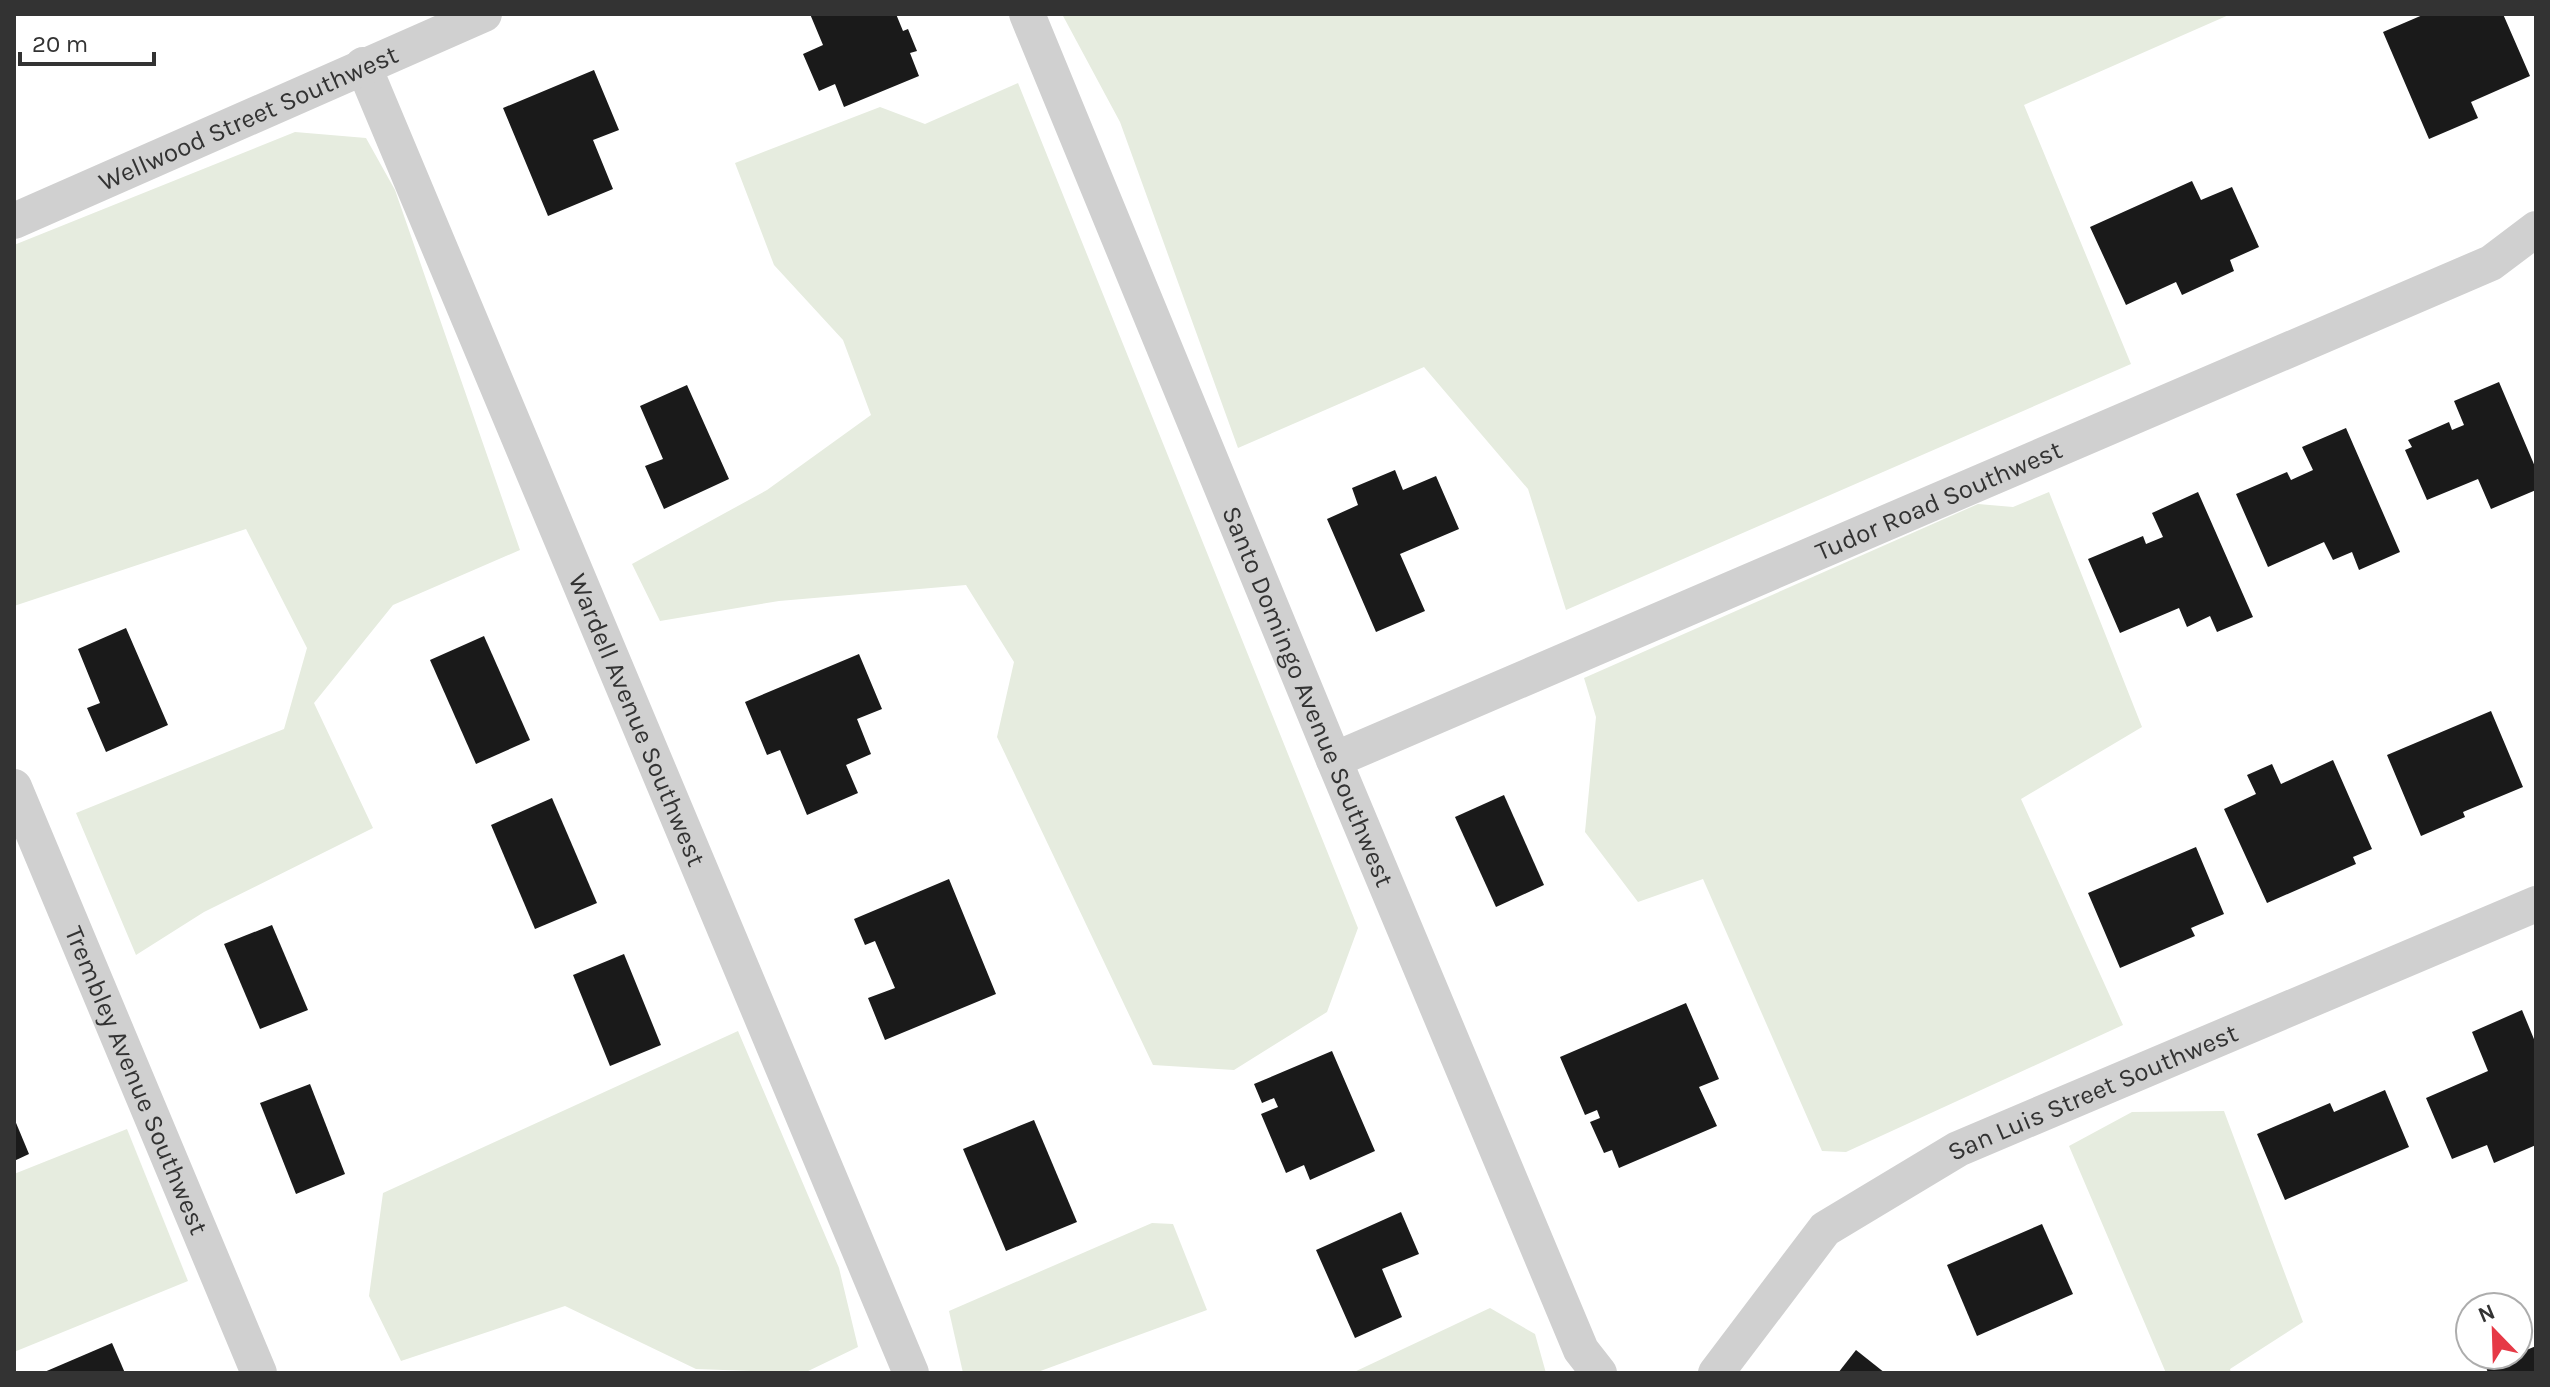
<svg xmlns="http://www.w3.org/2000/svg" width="2550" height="1387" viewBox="0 0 2550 1387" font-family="Karla,sans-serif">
<rect width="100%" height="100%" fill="#fff"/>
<g fill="#e6ecdf">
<polygon points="1062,14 2231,14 2024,105 2131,364 1566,610 1528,489 1424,367 1238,448 1120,122"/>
<polygon points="1018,83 1358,928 1327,1012 1234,1070 1153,1065 997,737 1014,662 966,585 779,601 660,621 632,564 767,490 871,415 843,340 774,265 735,163 880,107 925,124"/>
<polygon points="295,132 366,138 395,190 520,550 393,605 314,703 373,828 204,912 136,955 76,813 284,729 307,648 246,529 14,606 14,245"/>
<polygon points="2049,492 2142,727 2021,799 2123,1025 1846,1152 1822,1151 1703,879 1638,902 1585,832 1596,717 1584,678 1978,504 2013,507"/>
<polygon points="738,1031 839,1268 858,1347 804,1373 696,1369 565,1306 401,1361 369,1296 383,1193"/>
<polygon points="2224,1111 2303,1322 2230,1369 2231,1373 2166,1373 2069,1146 2132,1112"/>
<polygon points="127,1129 188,1281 14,1352 14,1174"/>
<polygon points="1152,1223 1173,1224 1207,1310 1035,1373 963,1373 949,1311"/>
<polygon points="1490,1308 1535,1334 1546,1373 1352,1373"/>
</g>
<g fill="#1a1a1a">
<polygon points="810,14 896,14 903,31 908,29 917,51 910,53 919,76 844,107 835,84 819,91 803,54 823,45"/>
<polygon points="2425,14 2503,14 2530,76 2471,102 2478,118 2429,139 2383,32"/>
<polygon points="594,70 619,130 593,140 613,189 548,216 503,108"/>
<polygon points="2192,181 2201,200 2232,187 2259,247 2230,260 2234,271 2182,295 2176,282 2126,305 2090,227"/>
<polygon points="2499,382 2536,469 2536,490 2491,509 2478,479 2427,500 2405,450 2412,447 2408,440 2449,422 2452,430 2464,425 2454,401"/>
<polygon points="687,385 729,479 664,509 645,466 663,459 640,406"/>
<polygon points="2346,428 2400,552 2359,570 2352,552 2333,560 2324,542 2268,567 2236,494 2287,472 2291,480 2313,470 2302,447"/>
<polygon points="1395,470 1403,490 1436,476 1459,529 1400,554 1425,611 1376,632 1327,519 1358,505 1352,488"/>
<polygon points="2198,492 2253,617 2217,632 2210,616 2187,627 2179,608 2120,633 2088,559 2143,536 2146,544 2163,537 2152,513"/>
<polygon points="126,628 168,725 106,752 87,708 100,703 78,649"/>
<polygon points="484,636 530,740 476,764 430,660"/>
<polygon points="859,654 882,709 857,719 871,754 846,765 858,793 807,815 780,750 767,755 745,702"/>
<polygon points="2491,711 2523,787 2463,812 2465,817 2421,836 2387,755"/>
<polygon points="2333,760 2372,849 2353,857 2356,864 2267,903 2224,809 2256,794 2247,775 2272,764 2281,784"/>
<polygon points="1504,795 1544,885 1496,907 1455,817"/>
<polygon points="552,798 597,903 535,929 491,825"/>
<polygon points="2196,847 2224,914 2191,928 2195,936 2120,968 2088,893"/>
<polygon points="949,879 996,994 885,1040 868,998 895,988 875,941 865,945 854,919"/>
<polygon points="272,925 308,1010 260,1029 224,944"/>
<polygon points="624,954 661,1045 610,1066 573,975"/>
<polygon points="1686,1003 1719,1079 1699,1087 1717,1126 1619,1168 1612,1150 1604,1153 1590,1122 1600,1118 1597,1110 1585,1115 1560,1057"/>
<polygon points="2522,1010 2536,1044 2536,1145 2494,1163 2487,1145 2452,1159 2426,1098 2488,1071 2472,1032"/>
<polygon points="1332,1051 1375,1151 1310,1180 1304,1165 1286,1173 1261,1114 1278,1107 1274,1098 1262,1103 1254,1084"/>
<polygon points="310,1084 345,1174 296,1194 260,1103"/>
<polygon points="2385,1090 2409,1147 2285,1200 2257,1134 2330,1103 2334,1112"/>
<polygon points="14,1118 29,1154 14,1161"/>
<polygon points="1034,1120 1077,1222 1006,1251 963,1149"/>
<polygon points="1401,1212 1419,1254 1382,1269 1402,1317 1355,1338 1316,1250"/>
<polygon points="2042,1224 2073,1294 1977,1336 1947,1265"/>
<polygon points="112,1343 125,1373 42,1373"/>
<polygon points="2536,1346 2536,1373 2488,1373 2486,1367"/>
<polygon points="1856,1350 1885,1373 1838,1373"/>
</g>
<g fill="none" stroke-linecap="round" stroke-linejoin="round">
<g stroke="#d0d0d0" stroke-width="36">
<path id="s1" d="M1027,14L1334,760L1581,1350L1599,1373"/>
<path id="s2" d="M363,65L911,1373"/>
<path id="s3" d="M14,221L484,14"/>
<path id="s4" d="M1334,760L2491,263L2536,229"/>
<path id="s5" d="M14,787L259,1373"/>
<path id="s6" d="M1716,1373L1825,1229L1958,1149L2536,904"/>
</g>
</g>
<g text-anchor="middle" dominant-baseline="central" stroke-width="8" stroke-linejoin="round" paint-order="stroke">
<g font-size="26" fill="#333" stroke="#fff">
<text stroke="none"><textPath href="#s3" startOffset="256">Wellwood Street Southwest</textPath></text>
<text stroke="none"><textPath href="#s4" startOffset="658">Tudor Road Southwest</textPath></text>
<text stroke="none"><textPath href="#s1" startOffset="738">Santo Domingo Avenue Southwest</textPath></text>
<text stroke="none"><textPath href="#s2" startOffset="710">Wardell Avenue Southwest</textPath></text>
<text stroke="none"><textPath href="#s5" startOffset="318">Trembley Avenue Southwest</textPath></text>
<text stroke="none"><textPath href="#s6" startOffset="482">San Luis Street Southwest</textPath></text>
</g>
</g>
<rect width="2550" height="1387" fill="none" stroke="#333333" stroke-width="32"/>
<g transform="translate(2494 1331) rotate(337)"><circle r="38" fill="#ffffff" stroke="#adadad" stroke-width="2"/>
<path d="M0-6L14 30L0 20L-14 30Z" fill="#e63946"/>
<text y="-12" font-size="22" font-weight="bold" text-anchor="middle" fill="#333333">N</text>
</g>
<path d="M20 52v12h134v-12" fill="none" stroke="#333333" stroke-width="4"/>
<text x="32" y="52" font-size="24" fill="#333333" stroke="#ffffff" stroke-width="6" paint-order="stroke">20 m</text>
</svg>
